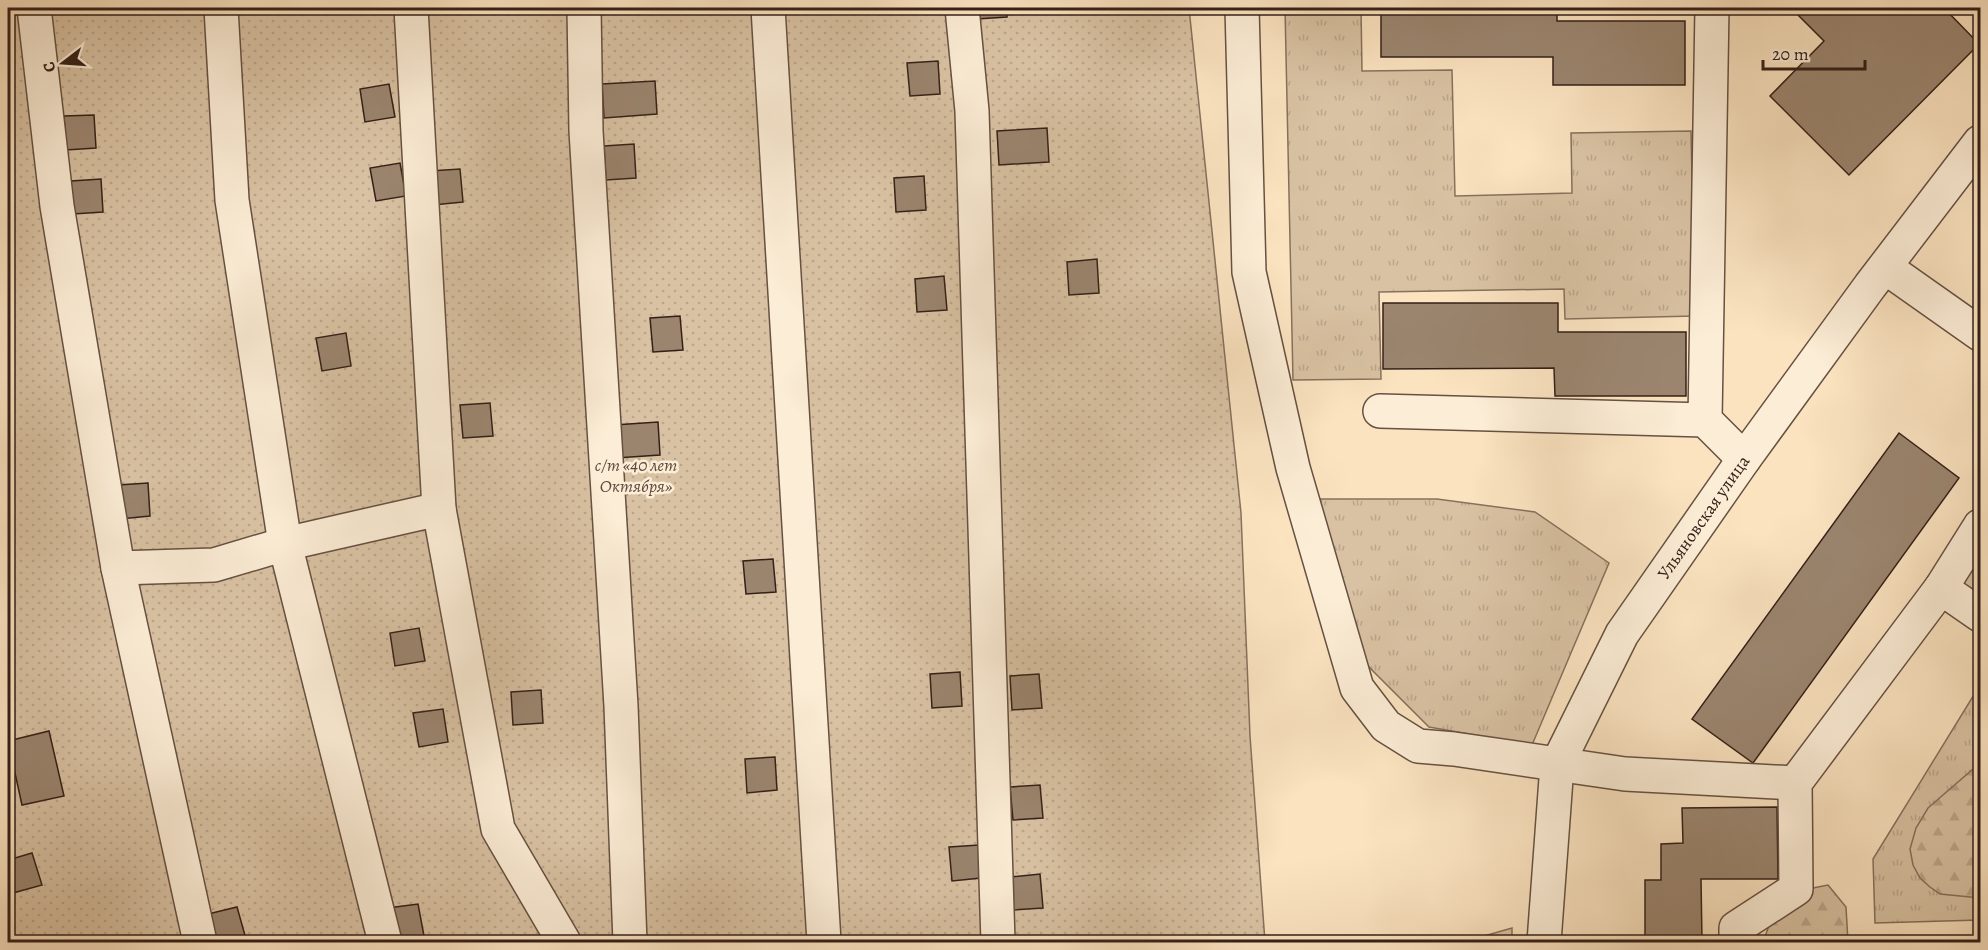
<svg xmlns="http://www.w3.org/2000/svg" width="1988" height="950" viewBox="0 0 1988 950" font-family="Alegreya,serif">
<defs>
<pattern id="grass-tufts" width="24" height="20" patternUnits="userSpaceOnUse" patternTransform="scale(1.5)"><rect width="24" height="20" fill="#d9c2a3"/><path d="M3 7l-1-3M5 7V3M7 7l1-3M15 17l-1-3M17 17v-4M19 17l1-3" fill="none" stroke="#bba68c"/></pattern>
<pattern id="forest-firs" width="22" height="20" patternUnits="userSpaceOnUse" patternTransform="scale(1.5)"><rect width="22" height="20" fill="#d9c2a3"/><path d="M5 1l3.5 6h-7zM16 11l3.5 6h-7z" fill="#bba68c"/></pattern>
<pattern id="garden-dots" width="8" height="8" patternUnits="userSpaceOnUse" patternTransform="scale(1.5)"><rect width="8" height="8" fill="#d9c2a3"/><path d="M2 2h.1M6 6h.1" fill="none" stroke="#bba68c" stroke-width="1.8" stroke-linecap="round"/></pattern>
</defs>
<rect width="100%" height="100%" fill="#fbe3c0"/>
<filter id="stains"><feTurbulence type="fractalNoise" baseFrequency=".00333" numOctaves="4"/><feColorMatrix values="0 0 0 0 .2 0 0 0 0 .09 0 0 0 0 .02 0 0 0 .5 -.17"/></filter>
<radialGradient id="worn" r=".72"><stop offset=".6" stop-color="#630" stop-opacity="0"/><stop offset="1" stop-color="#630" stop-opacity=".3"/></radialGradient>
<g fill="url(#grass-tufts)" stroke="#86715e" stroke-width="1.5">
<polygon points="1285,8 1361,8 1362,71 1452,70 1455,196 1572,193 1571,133 1691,131 1695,316 1565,319 1564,289 1379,292 1381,379 1293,380"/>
<polygon points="1318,499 1437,499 1535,512 1609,563 1532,745 1429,727 1365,663"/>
<polygon points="1980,551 1980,603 1957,586"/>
<polygon points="1980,685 1980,920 1875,923 1873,859"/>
<polygon points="1512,928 1512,942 1463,942"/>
</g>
<g fill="url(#forest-firs)" stroke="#86715e" stroke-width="1.5">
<polygon points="1980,763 1980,898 1940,894 1930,887 1920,878 1913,865 1910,849 1916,828 1928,808"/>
<polygon points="1828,885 1846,907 1848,942 1763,942 1774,912 1813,888"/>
</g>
<polygon fill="url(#garden-dots)" stroke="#86715e" stroke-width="1.5" points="8,8 1189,8 1241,513 1250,736 1265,942 8,942"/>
<g fill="#9b856f" stroke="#342018" stroke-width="1.5">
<polygon points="976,8 1007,8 1007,17 977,19"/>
<polygon points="1381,8 1557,8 1557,21 1685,21 1685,85 1553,85 1553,57 1381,57"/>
<polygon points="1791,8 1944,8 1979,44 1849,175 1770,96 1824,41"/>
<polygon points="938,61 940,94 910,96 907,63"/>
<polygon points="655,81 657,114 604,118 602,84"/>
<polygon points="389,84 395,117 365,122 360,89"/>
<polygon points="94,115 96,148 66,150 64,116"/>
<polygon points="1047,128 1049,162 999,165 997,131"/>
<polygon points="634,144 636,178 606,180 604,146"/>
<polygon points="400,163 406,196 376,201 370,168"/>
<polygon points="460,169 463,202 433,205 430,171"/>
<polygon points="924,176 926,210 896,212 894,178"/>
<polygon points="101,179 103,212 73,214 71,181"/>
<polygon points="1097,259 1099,293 1069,295 1067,262"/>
<polygon points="944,276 947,310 917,312 915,279"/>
<polygon points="1383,303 1558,303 1558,332 1686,332 1686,396 1555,396 1554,368 1383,369"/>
<polygon points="680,316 683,350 653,352 650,318"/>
<polygon points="346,333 351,366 322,371 316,338"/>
<polygon points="490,403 493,436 463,438 460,405"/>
<polygon points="658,422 660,455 616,458 614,425"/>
<polygon points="1899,433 1959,478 1753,763 1692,719"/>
<polygon points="148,483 150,516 120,519 118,485"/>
<polygon points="773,559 776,592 746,594 743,561"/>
<polygon points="419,628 425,661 395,666 390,633"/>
<polygon points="960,672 962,706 932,708 930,674"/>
<polygon points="1039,674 1042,708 1012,710 1010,676"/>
<polygon points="541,690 543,723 513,725 511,692"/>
<polygon points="443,709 448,742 419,747 413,713"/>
<polygon points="49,731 64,796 22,805 8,741"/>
<polygon points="775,757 777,790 747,793 745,759"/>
<polygon points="1040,785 1043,818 1013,820 1010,787"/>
<polygon points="1777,807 1778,879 1701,879 1702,942 1645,942 1645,880 1661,880 1661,844 1683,843 1682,808"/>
<polygon points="979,845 981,878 952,881 949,847"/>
<polygon points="32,853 42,885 13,893 8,874 8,860"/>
<polygon points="1040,874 1043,908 1013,910 1010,877"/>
<polygon points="418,904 424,936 394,941 388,908"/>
<polygon points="237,907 246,939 233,942 216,942 208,914"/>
</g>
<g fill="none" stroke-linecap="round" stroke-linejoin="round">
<defs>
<g id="minor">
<polyline points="34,8 57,206 118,568 200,942"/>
<polyline points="221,8 232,200 285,544 385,942"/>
<polyline points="411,8 439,509 498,829 564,942"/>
<polyline points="584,8 586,131 621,706 630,942"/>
<polyline points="768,8 824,942"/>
<polyline points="962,8 972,111 998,942"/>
<polyline points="1242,8 1249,272 1293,468 1357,688 1386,726 1418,746 1454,749 1625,774 1795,783"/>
<polyline points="1712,8 1705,420 1744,459"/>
<polyline points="1885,267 1980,334"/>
<polyline points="1380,411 1705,420"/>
<polyline points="118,568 214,565 285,544 439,509"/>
<polyline points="1941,588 1980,615"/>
<path id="s1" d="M1544,942L1557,765L1622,634L1744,459L1870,286L1980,142"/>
<polyline points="1736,942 1736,928 1796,889 1795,783 1941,588 1980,526"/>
</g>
</defs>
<use href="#minor" stroke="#665142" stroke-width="36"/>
<use href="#minor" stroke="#fcedd6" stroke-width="33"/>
</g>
<g text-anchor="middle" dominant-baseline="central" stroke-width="5" stroke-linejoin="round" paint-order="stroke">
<g font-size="18" font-style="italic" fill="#5d483b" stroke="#fcedd6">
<text x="636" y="465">с/т «40 лет<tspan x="636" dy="21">Октября»</tspan></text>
</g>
<g font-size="18" fill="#342018" stroke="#fcedd6">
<text stroke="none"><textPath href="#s1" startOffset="466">Ульяновская улица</textPath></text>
</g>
</g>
<rect width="1988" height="950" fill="none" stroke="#fbe3c0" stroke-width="30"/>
<rect x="9" y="9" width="1970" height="932" fill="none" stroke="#342018" stroke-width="3"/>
<rect x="15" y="15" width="1958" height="920" fill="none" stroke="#342018" stroke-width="1.5"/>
<g transform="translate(63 63) rotate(253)" stroke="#fcedd6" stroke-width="4.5" paint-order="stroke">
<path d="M0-4.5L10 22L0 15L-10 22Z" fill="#342018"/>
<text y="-9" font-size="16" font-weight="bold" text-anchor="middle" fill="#342018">С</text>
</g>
<path d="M1763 60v9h102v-9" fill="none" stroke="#342018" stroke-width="3"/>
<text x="1772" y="60" font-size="18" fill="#342018" stroke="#fcedd6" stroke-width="4.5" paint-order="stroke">20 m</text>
<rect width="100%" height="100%" filter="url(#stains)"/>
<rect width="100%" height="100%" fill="url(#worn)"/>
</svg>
